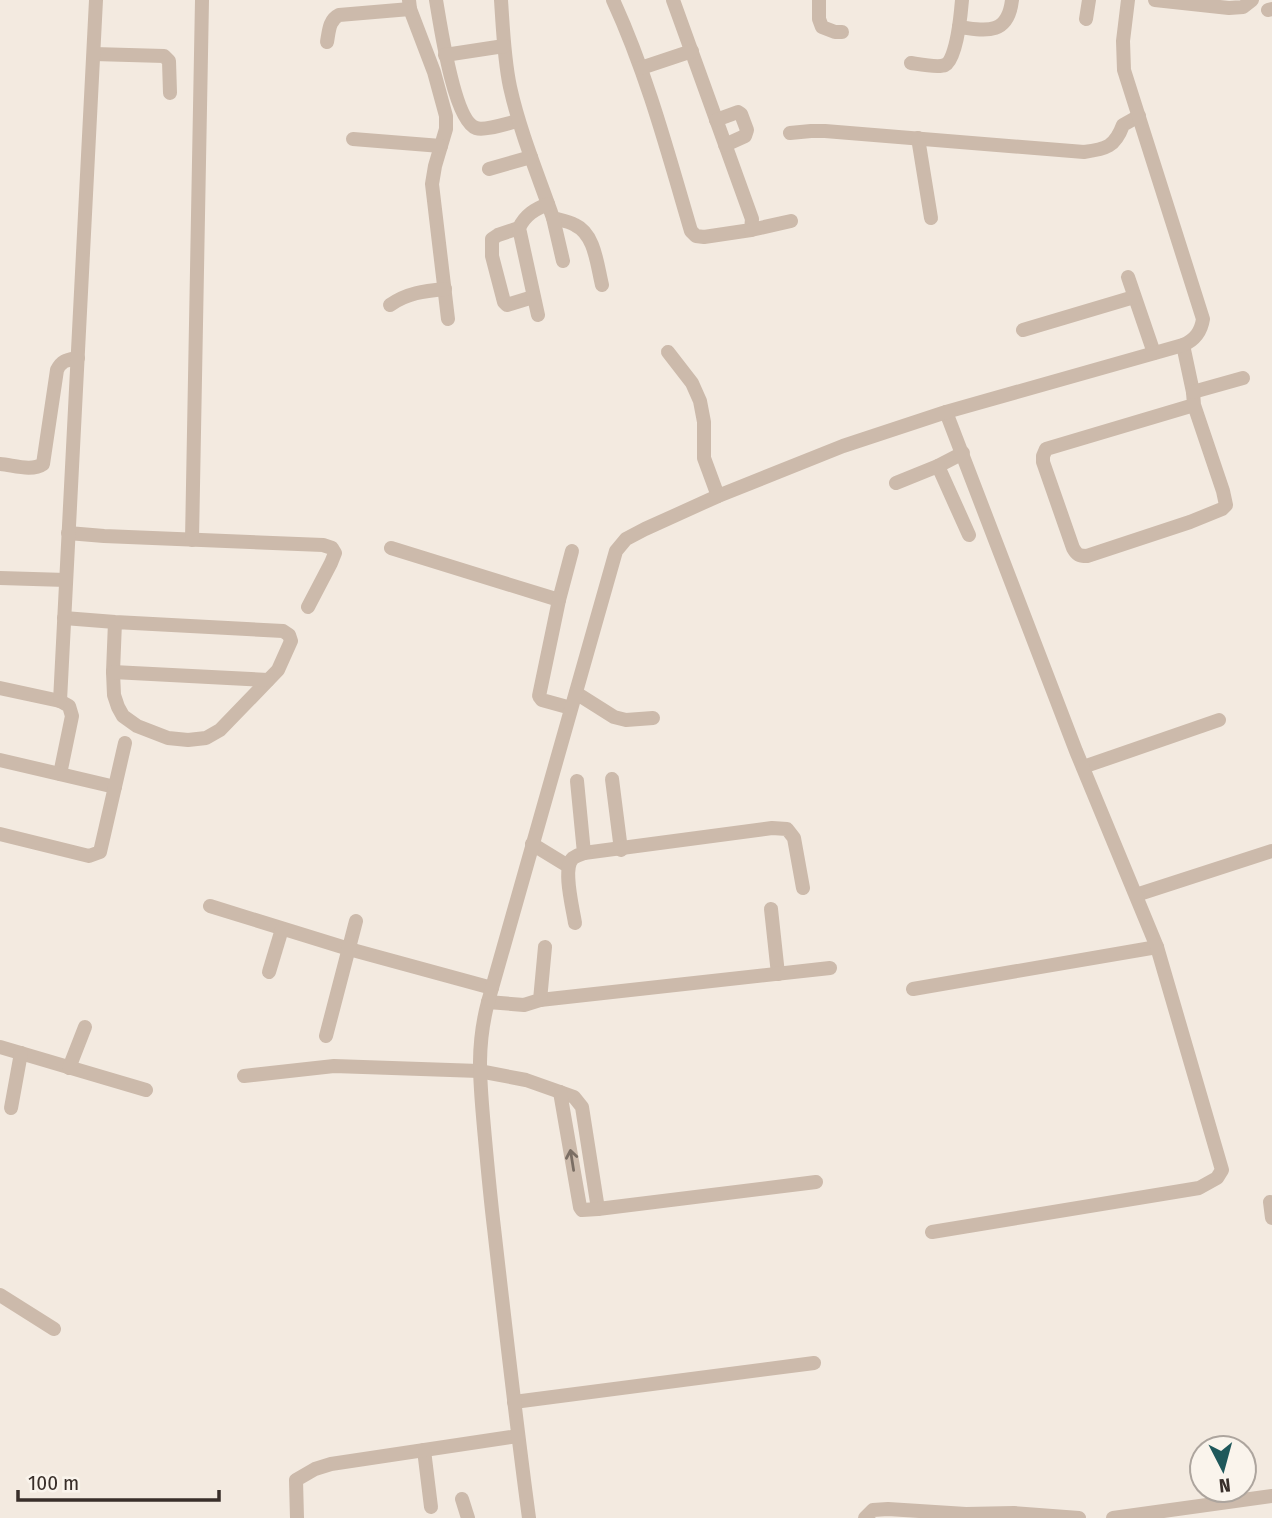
<svg xmlns="http://www.w3.org/2000/svg" width="1272" height="1518" viewBox="0 0 1272 1518" font-family="'Fira Sans Condensed',sans-serif">
<rect width="100%" height="100%" fill="#f3eae0"/>
<g fill="none" stroke-linecap="round" stroke-linejoin="round">
<g stroke="#ccbaab" stroke-width="14">
<polyline points="409,0 410,9 434,72 446,116 446,129 435,166 432,184 448,319"/>
<path d="M436,0C440,23 454,121 476,128C485,131 508,123 518,121"/>
<path d="M501,0C503,29 504,59 510,87C520,132 538,175 553,218C560,220 568,221 575,225C595,234 597,265 602,285"/>
<path d="M613,0C647,74 668,153 691,231L696,236L704,237L751,230L752,219L673,0"/>
<polyline points="819,0 819,19 822,27 835,32 842,32"/>
<polyline points="1155,0 1229,8 1243,7 1252,0"/>
<polyline points="1268,10 1272,9"/>
<polyline points="1086,19 1089,0"/>
<path d="M959,27C987,31 1008,35 1012,0"/>
<path d="M327,42C329,31 329,20 339,15L410,9"/>
<polyline points="94,54 164,56 169,61 170,93"/>
<polyline points="445,55 504,46"/>
<path d="M911,63C918,64 938,68 945,65C957,60 961,12 962,0"/>
<polyline points="641,68 692,51"/>
<polyline points="716,120 738,112 741,114 747,130 745,136 725,145"/>
<path d="M790,133L811,131H825L1084,152C1106,149 1115,147 1123,125L1139,116"/>
<polyline points="918,138 931,218"/>
<polyline points="353,139 441,146"/>
<polyline points="489,169 531,157"/>
<polyline points="553,218 563,261"/>
<polyline points="519,228 498,235 492,239 492,256 504,302 507,305 533,297"/>
<polyline points="751,230 791,221"/>
<polyline points="1128,277 1154,353"/>
<path d="M390,305C407,293 424,291 445,289"/>
<path d="M538,315L519,228C525,215 535,209 548,204"/>
<polyline points="1023,330 1134,297"/>
<path d="M1183,345L1193,392L1194,405L1223,491L1226,505L1222,509L1190,522L1087,556C1079,556 1077,555 1073,548L1043,462V456L1046,449L1194,405"/>
<polyline points="668,352 692,383 700,401 704,422 704,458 718,496"/>
<polyline points="1193,392 1243,378"/>
<path d="M0,464C13,465 32,472 43,464L57,370C62,360 67,360 78,358"/>
<polyline points="938,466 963,453"/>
<polyline points="896,483 938,466 969,535"/>
<polyline points="68,533 104,536 323,545 332,548 335,553 331,563 308,607"/>
<polyline points="192,540 202,0"/>
<polyline points="391,548 559,600"/>
<polyline points="0,578 66,580"/>
<polyline points="64,618 115,622 283,631 289,635 291,641 278,670 220,730 206,738 188,740 168,738 137,726 123,716 118,707 114,695 113,672 115,622"/>
<polyline points="113,672 268,680"/>
<polyline points="0,688 60,701 69,706 72,716 60,774"/>
<polyline points="576,693 614,717 626,720 653,718"/>
<polyline points="60,701 96,0"/>
<polyline points="571,708 542,700 539,696 559,600 572,551"/>
<polyline points="0,760 115,787"/>
<polyline points="1083,767 1219,720"/>
<polyline points="612,779 621,850"/>
<polyline points="0,834 89,856 100,852 125,743"/>
<polyline points="532,844 568,866"/>
<polyline points="584,853 772,828 787,829 794,838 803,888"/>
<polyline points="1136,895 1272,851"/>
<polyline points="210,906 349,949 492,988"/>
<polyline points="771,909 778,974"/>
<path d="M575,923C573,909 562,868 573,858C576,856 581,854 584,853L577,781"/>
<polyline points="269,972 282,929"/>
<polyline points="913,989 1157,947"/>
<polyline points="540,1000 830,968"/>
<polyline points="488,1002 524,1005 540,1000 545,947"/>
<polyline points="326,1036 356,921"/>
<polyline points="0,1047 146,1090"/>
<polyline points="69,1068 85,1027"/>
<polyline points="244,1076 334,1066 479,1071 526,1080 560,1092 574,1097 582,1107 598,1209"/>
<polyline points="560,1092 580,1207 582,1210 598,1209 816,1182"/>
<polyline points="11,1108 21,1053"/>
<polyline points="1270,1202 1272,1218"/>
<polyline points="932,1232 1199,1188 1217,1178 1222,1170 1157,947 1076,751 946,412"/>
<polyline points="0,1295 54,1329"/>
<polyline points="514,1402 814,1363"/>
<polyline points="424,1450 431,1507"/>
<polyline points="462,1499 468,1518"/>
<polyline points="297,1518 296,1480 315,1469 331,1464 518,1436"/>
<path d="M529,1518C516,1422 505,1325 494,1228C490,1195 487,1161 484,1128C480,1082 476,1047 488,1002L616,551L626,539L645,529L718,496L843,446L946,412L1183,345C1195,340 1201,332 1203,319L1124,70L1123,41L1128,0"/>
<polyline points="865,1518 873,1510 888,1509 966,1514 1014,1513 1079,1518"/>
<polyline points="1113,1518 1272,1496"/>
</g>
</g>
<defs><path id="oneway-shaft" d="M-6 0H5M1.5-3L5.5 0L1.5 3" fill="none" stroke-width="1.6" stroke-linecap="round" stroke-linejoin="round" transform="scale(1.75)"/></defs>
<use stroke="#7b6e64" href="#oneway-shaft" transform="translate(572 1160) rotate(-99)"/>
<g transform="translate(1223 1469) rotate(174)"><circle r="33" fill="#faf4ec" stroke="#ada59e" stroke-width="2"/>
<path d="M0-5L12 26L0 18L-12 26Z" fill="#1f585b"/>
<text y="-10" font-size="19" font-weight="bold" text-anchor="middle" fill="#392f2a">N</text>
</g>
<path d="M18 1490v10h201v-10" fill="none" stroke="#392f2a" stroke-width="3.5"/>
<text x="28" y="1490" font-size="21" fill="#392f2a" stroke="#faf4ec" stroke-width="5" paint-order="stroke">100 m</text>
</svg>
